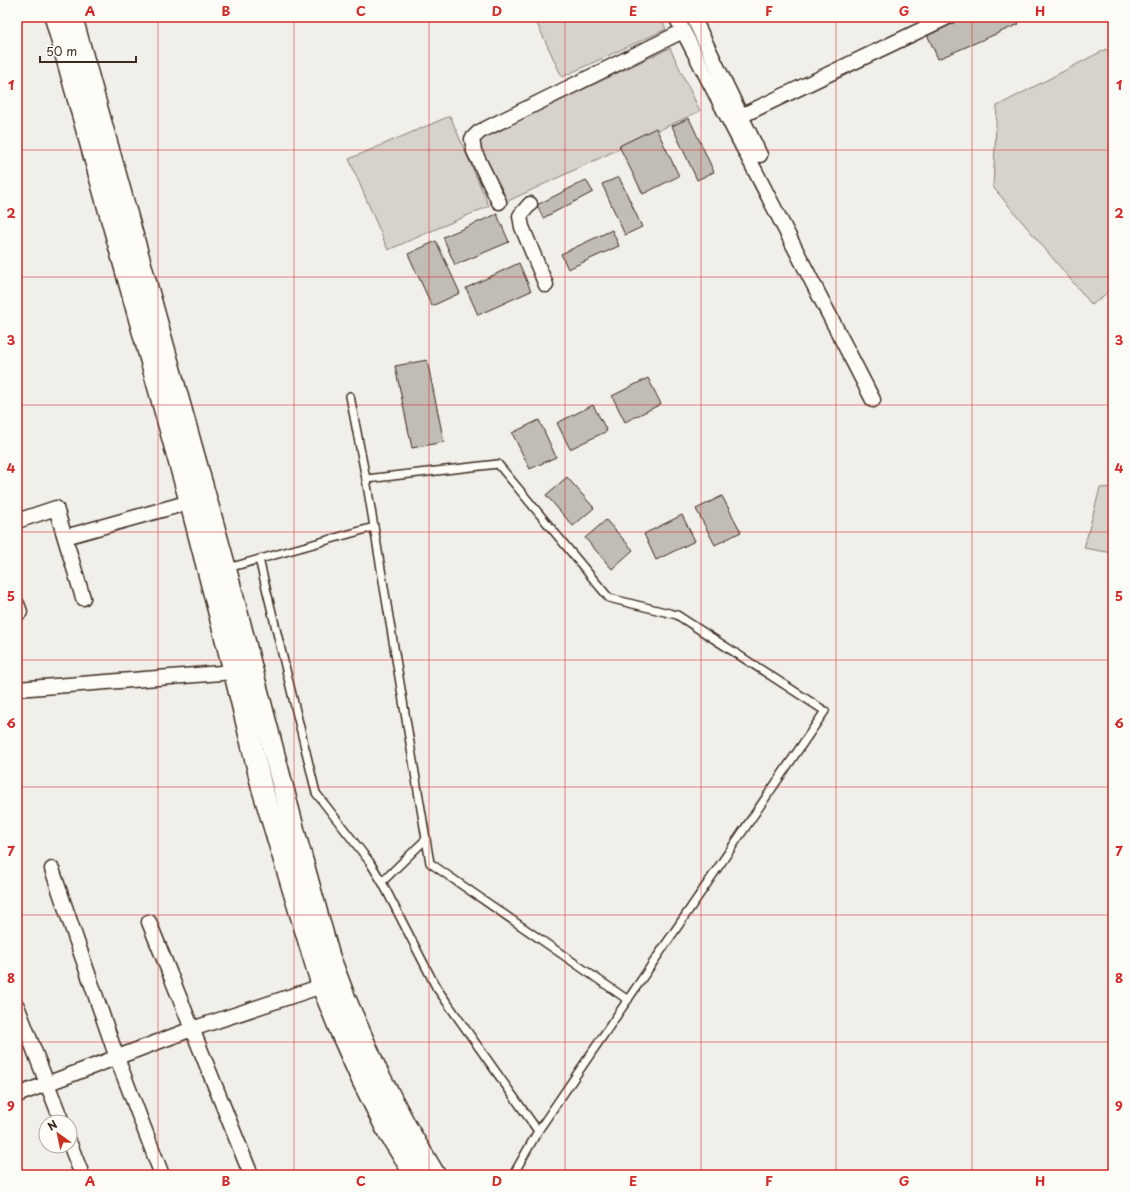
<svg xmlns="http://www.w3.org/2000/svg" width="1130" height="1192" viewBox="0 0 1130 1192" font-family="'Playpen Sans',sans-serif">
<rect width="100%" height="100%" fill="#f1efea"/>
<filter id="ink" filterUnits="userSpaceOnUse"><feTurbulence type="fractalNoise" baseFrequency=".025" numOctaves="2"/><feDisplacementMap in="SourceGraphic" scale="8" xChannelSelector="R" yChannelSelector="G"/><feConvolveMatrix kernelMatrix="1 2 1 2 8 2 1 2 1" color-interpolation-filters="sRGB"/></filter>
<g filter="url(#ink)">
<g fill="#d7d2cc" stroke="#897e75">
<polygon points="534,17 660,17 666,29 562,77"/>
<polygon points="670,48 700,111 506,202 477,140"/>
<polygon points="1106,49 1113,59 1113,288 1092,305 993,187 997,106"/>
<polygon points="450,116 489,206 388,250 349,159"/>
<polygon points="1113,487 1113,553 1084,548 1100,488"/>
</g>
<g fill="#c1bcb4" stroke="#3b2a1e">
<polygon points="959,17 1015,17 1019,24 938,59 926,32"/>
<polygon points="689,118 714,172 697,180 672,126"/>
<polygon points="656,128 679,176 643,194 619,146"/>
<polygon points="619,177 642,227 625,235 602,184"/>
<polygon points="586,180 593,192 543,218 537,205"/>
<polygon points="497,214 509,242 455,265 443,237"/>
<polygon points="612,230 619,246 568,269 561,254"/>
<polygon points="436,241 460,293 432,306 408,254"/>
<polygon points="519,263 531,291 478,315 466,288"/>
<polygon points="427,360 444,442 412,448 395,366"/>
<polygon points="648,378 661,404 625,422 612,396"/>
<polygon points="593,405 607,431 570,449 557,423"/>
<polygon points="539,420 556,457 530,469 512,433"/>
<polygon points="567,477 594,508 573,526 546,495"/>
<polygon points="722,496 741,532 715,545 696,509"/>
<polygon points="682,515 695,541 656,560 644,534"/>
<polygon points="606,520 633,550 612,569 585,538"/>
</g>
<g fill="none" stroke-linecap="round" stroke-linejoin="round">
<defs>
<g id="service">
<polyline points="350,396 366,479 430,863 628,1000"/>
<polyline points="366,479 498,464 609,598 677,615 825,711 538,1131 513,1175"/>
<polyline points="259,559 316,793 369,861 382,882 436,987 538,1131"/>
<polyline points="228,568 374,527"/>
<polyline points="382,882 426,839"/>
</g>
<g id="minor">
<polyline points="676,17 873,400"/>
<polyline points="693,17 760,155"/>
<polyline points="741,116 948,17"/>
<polyline points="499,202 474,151 472,139 479,132 683,31"/>
<polyline points="530,204 523,212 520,216 522,227 546,285"/>
<polyline points="17,521 56,508 83,598"/>
<polyline points="65,537 190,502"/>
<polyline points="17,604 20,612"/>
<polyline points="17,689 234,672"/>
<polyline points="52,869 117,1058 162,1175"/>
<polyline points="149,922 251,1175"/>
<polyline points="17,1006 62,1122"/>
<polyline points="17,1095 192,1029 322,986"/>
<polyline points="70,1144 82,1175"/>
</g>
<g id="secondary">
<polyline points="55,17 190,502 234,672 262,788 322,986 341,1033 361,1078 388,1132 415,1175"/>
<polyline points="72,17 226,569 296,837 329,955 346,1000 377,1071 408,1130 435,1175"/>
</g>
</defs>
<use href="#service" stroke="#3b2a1e" stroke-width="10"/>
<use href="#minor" stroke="#3b2a1e" stroke-width="17"/>
<use href="#secondary" stroke="#3b2a1e" stroke-width="23"/>
<use href="#service" stroke="#fdfcf7" stroke-width="7"/>
<use href="#minor" stroke="#fdfcf7" stroke-width="14"/>
<use href="#secondary" stroke="#fdfcf7" stroke-width="20"/>
</g>
</g>
<path fill="none" stroke="#d62828" stroke-width="1" stroke-opacity="0.55" d="M158,17V1175M294,17V1175M429,17V1175M565,17V1175M701,17V1175M836,17V1175M972,17V1175M17,150H1113M17,277H1113M17,405H1113M17,532H1113M17,660H1113M17,787H1113M17,915H1113M17,1042H1113"/>
<rect width="1130" height="1192" fill="none" stroke="#fdfcf7" stroke-width="44"/>
<g transform="translate(58 1134) rotate(327)"><circle r="19" fill="#fdfcf7" stroke="#afa8a0"/>
<path d="M0-3L7 15L0 10L-7 15Z" fill="#c8321e"/>
<text y="-6" font-size="11" font-weight="bold" text-anchor="middle" fill="#3b2a1e">N</text>
</g>
<path d="M40 56v6h96v-6" fill="none" stroke="#3b2a1e" stroke-width="2"/>
<text x="46" y="56" font-size="12" fill="#3b2a1e" stroke="#fdfcf7" stroke-width="3" paint-order="stroke">50 m</text>
<rect x="22" y="22" width="1086" height="1148" fill="none" stroke="#d62828" stroke-width="1.5"/>
<g font-size="13" text-anchor="middle" font-weight="bold" fill="#d62828">
<text x="90" y="16">A</text>
<text x="226" y="16">B</text>
<text x="361" y="16">C</text>
<text x="497" y="16">D</text>
<text x="633" y="16">E</text>
<text x="769" y="16">F</text>
<text x="904" y="16">G</text>
<text x="1040" y="16">H</text>
<text x="11" y="90">1</text>
<text x="1119" y="90">1</text>
<text x="11" y="218">2</text>
<text x="1119" y="218">2</text>
<text x="11" y="345">3</text>
<text x="1119" y="345">3</text>
<text x="11" y="473">4</text>
<text x="1119" y="473">4</text>
<text x="11" y="601">5</text>
<text x="1119" y="601">5</text>
<text x="11" y="728">6</text>
<text x="1119" y="728">6</text>
<text x="11" y="856">7</text>
<text x="1119" y="856">7</text>
<text x="11" y="983">8</text>
<text x="1119" y="983">8</text>
<text x="11" y="1111">9</text>
<text x="1119" y="1111">9</text>
<text x="90" y="1186">A</text>
<text x="226" y="1186">B</text>
<text x="361" y="1186">C</text>
<text x="497" y="1186">D</text>
<text x="633" y="1186">E</text>
<text x="769" y="1186">F</text>
<text x="904" y="1186">G</text>
<text x="1040" y="1186">H</text>
</g>
</svg>
